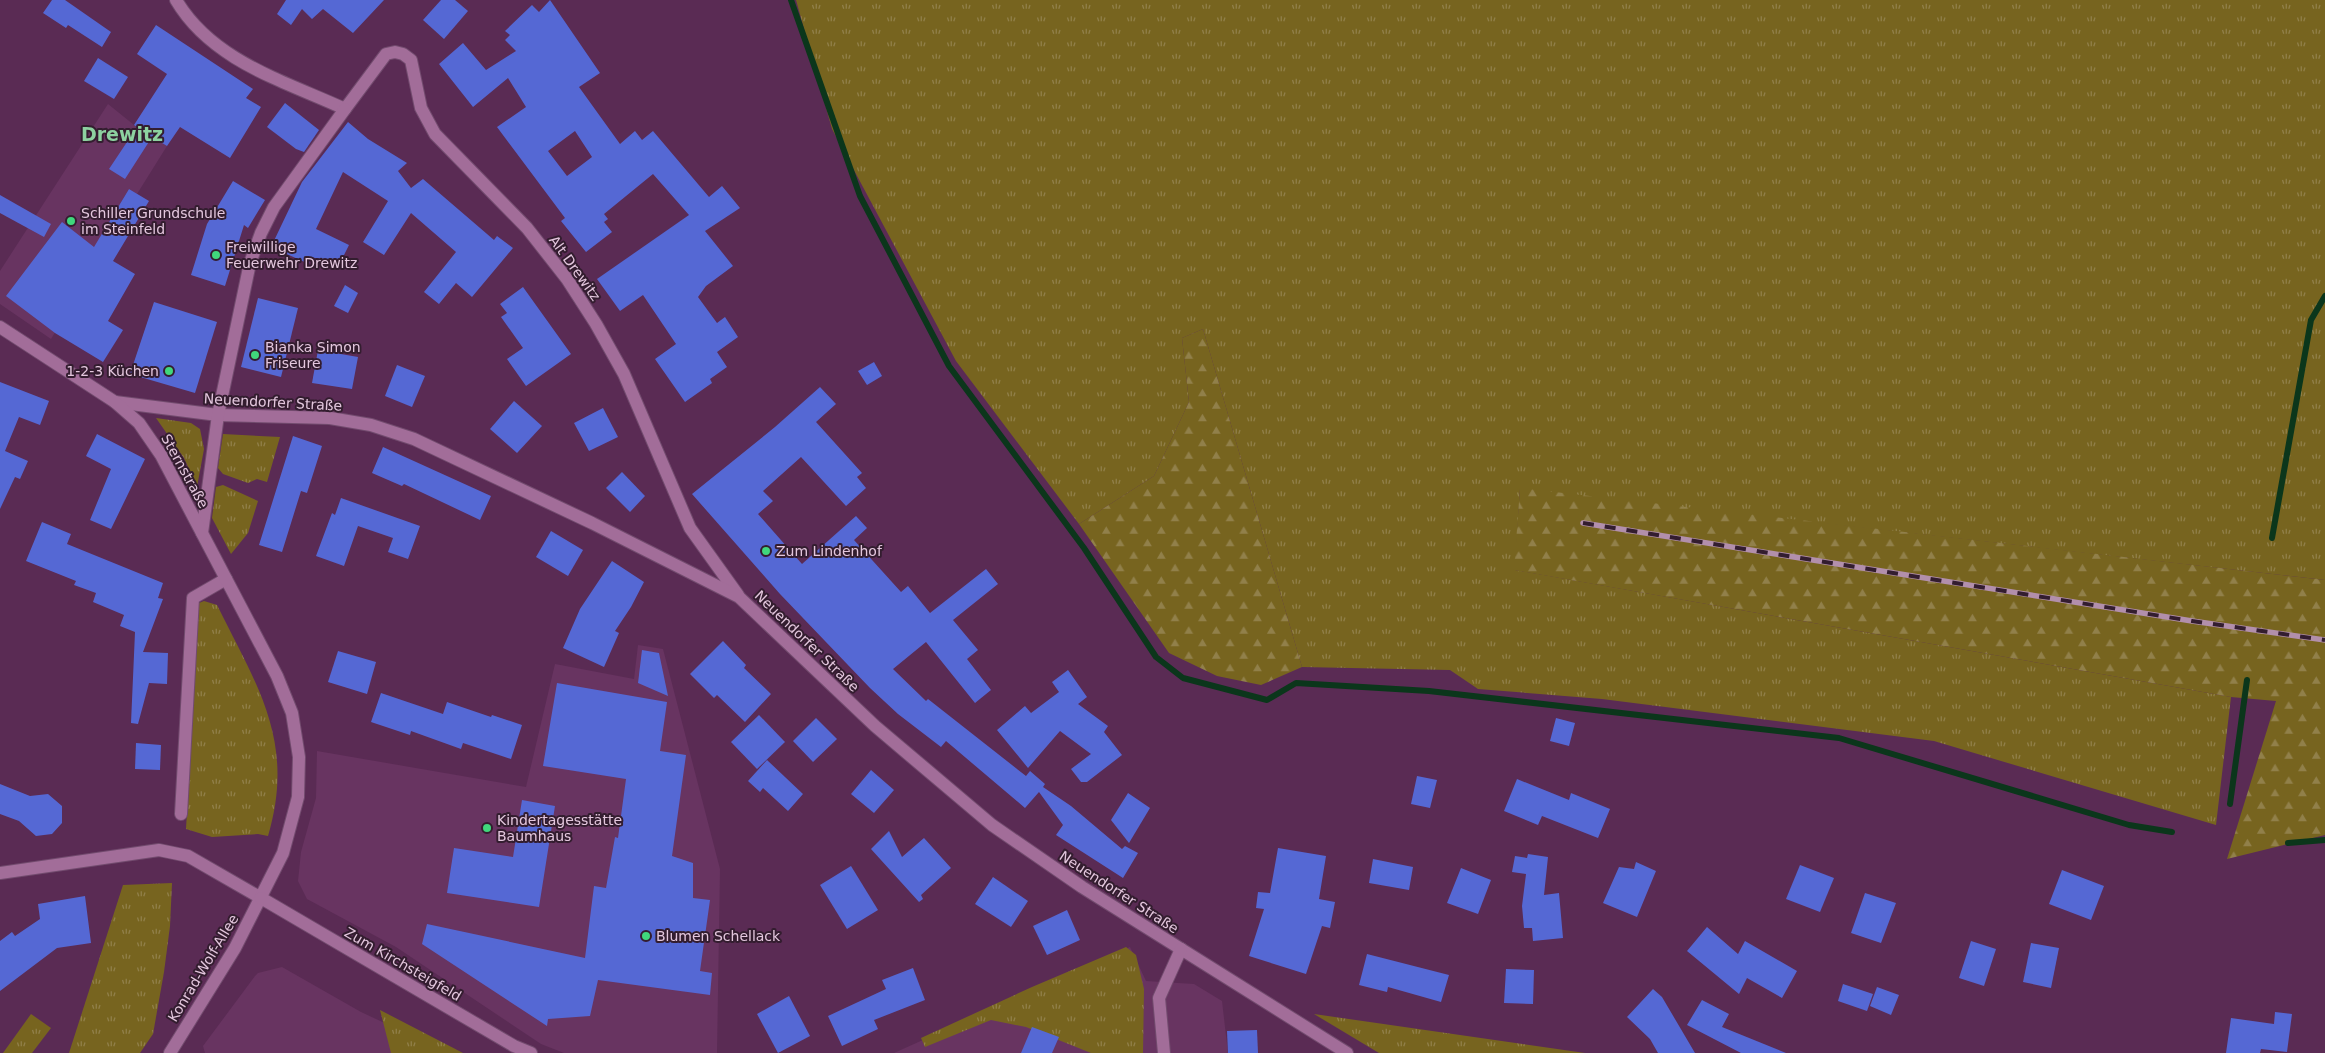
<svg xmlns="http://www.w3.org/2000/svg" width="2325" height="1053" viewBox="0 0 2325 1053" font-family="'DejaVu Sans',sans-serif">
<defs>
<pattern id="grass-tufts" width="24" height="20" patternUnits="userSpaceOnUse" patternTransform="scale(1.25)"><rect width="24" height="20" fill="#77641f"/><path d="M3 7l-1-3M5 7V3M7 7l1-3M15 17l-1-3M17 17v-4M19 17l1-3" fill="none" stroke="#91804a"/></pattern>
<pattern id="forest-firs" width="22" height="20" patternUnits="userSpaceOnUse" patternTransform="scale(1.25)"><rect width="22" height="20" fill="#77641f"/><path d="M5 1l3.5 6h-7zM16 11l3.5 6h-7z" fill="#91804a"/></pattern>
</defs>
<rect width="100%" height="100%" fill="#5a2b54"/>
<g fill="#683461">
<polygon points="108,104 134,125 167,146 137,194 129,189 106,227 116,232 51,339 0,304 0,271"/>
<polygon points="638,645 663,649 720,869 717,1053 564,1053 541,1044 396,947 307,899 298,881 301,852 316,798 317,751 526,787 555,664 634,679"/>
<polygon points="1130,947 1146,981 1194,984 1222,1001 1228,1053 894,1053"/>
<polygon points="282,967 361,1012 449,1053 205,1053 203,1046 255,976 258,973"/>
</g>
<g fill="url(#grass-tufts)">
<polygon points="796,0 2325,0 2325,580 1520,489 1515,570 2231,697 2216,825 1934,741 1602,699 1478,689 1450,670 1302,667 1203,329 1182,338 1189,402 1154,476 1079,524 956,361 832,129"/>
<polygon points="156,418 191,423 200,429 204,449 197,487 184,458"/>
<polygon points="223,434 280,437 267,482 257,479 248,483 223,474 218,468"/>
<polygon points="223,485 258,501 248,533 231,554 212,518 216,487"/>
<path d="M204,601L217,605C257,686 296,741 268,836L258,834L212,837L186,829L199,603Z"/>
<polygon points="172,883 170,926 164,972 153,1034 140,1053 69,1053 123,885"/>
<polygon points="1126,947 1136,955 1144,989 1143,1053 1091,1053 1026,1027 991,1020 925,1047 921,1038 1032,987"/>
<polygon points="380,1010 463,1053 391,1053"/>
<polygon points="31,1014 51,1028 32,1053 3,1053"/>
<polygon points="1314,1014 1585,1053 1379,1053"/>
</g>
<g fill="url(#forest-firs)">
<polygon points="1203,329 1302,667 1261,685 1217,676 1169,653 1079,524 1154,476 1189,402 1182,338"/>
<polygon points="1520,488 2325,580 2325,835 2227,859 2276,701 2231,697 1514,570"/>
</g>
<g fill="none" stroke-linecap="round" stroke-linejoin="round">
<g stroke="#0b361b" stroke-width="6">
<polyline points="791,0 860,196 949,366 1084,548 1156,657 1183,678 1267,700 1296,683 1429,691 1839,738 2129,825 2172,832"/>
<polyline points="2272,538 2311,320 2325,296"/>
<polyline points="2230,804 2247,680"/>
<polyline points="2288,843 2325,840"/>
</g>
</g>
<g fill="#5568d4" fill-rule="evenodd">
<polygon points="52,0 65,0 111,32 102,47 68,25 66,28 43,13"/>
<polygon points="286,0 384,0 353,33 323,9 312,19 302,9 291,25 277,14"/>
<polygon points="441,0 455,0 468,11 444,39 423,20"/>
<path d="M550,0L600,73L579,87L620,144L635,131L642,140L653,131L709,197L722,186L740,208L705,231L733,266L706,286L698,297L717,323L725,317L738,337L717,352L727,367L710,379L712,383L685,402L655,359L676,344L643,295L620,311L597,279L689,215L653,174L604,214L608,219L604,222L612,232L586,252L561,221L565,218L497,127L526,107L508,78L473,107L439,64L463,43L486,70L516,51L505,40L510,35L505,31L532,5L539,12ZM575,131L592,157L567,176L548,151Z"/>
<polygon points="156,25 253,89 246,98 261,107 230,158 180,127 167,146 152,137 125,179 109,169 137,127 134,125 167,74 137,54"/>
<polygon points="98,58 128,77 114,99 84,81"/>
<polygon points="285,103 319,130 304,152 296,149 267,127"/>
<polygon points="348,122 368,139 407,163 398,171 411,188 423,179 494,240 497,236 513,248 472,297 456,283 439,304 424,292 456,252 411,213 384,255 363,242 388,201 343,172 316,229 349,245 340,263 310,257 309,264 271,247 302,182"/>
<polygon points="233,181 265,200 248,228 244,225 225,286 191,275 207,224"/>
<polygon points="129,189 149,201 113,261 135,274 108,321 123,330 103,362 55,333 6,296 62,222 94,247"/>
<polygon points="0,195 51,224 44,237 0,213"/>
<polygon points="345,285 358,293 348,313 334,306"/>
<polygon points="523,287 571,354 526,386 507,359 523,348 501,317 507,313 500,304"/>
<polygon points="258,298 298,308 281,377 241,367"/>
<polygon points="154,302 217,322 195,393 130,374"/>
<polygon points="318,350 358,357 352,389 312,383"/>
<polygon points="874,362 882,376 867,385 858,371"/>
<polygon points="397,365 425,376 412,407 385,396"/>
<polygon points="0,382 49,401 40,425 19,417 5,451 28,461 20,479 15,477 0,509"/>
<polygon points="820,387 836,404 816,422 862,473 857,477 866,488 846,506 801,457 763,491 773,501 758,514 802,564 856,516 867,528 854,540 901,592 908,586 930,613 986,569 998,584 953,620 978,650 967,659 991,690 975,703 926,642 893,669 926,701 928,699 1026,776 1030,771 1045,784 1043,787 1071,806 1122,849 1125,846 1138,853 1123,878 1056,835 1063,825 1039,792 1025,808 946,741 941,747 898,714 870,688 780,594 692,494 775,427"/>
<polygon points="514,401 542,426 517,453 490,429"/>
<polygon points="603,408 618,437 589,451 574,423"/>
<polygon points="97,434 145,459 111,529 90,520 111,469 86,456"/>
<polygon points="293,436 322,446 307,493 301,491 282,552 259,545"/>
<polygon points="383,447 491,496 480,520 404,484 402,486 372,473"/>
<polygon points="622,472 645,496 630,512 606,488"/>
<polygon points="341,498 420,526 408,559 388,552 393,538 358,526 344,566 316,556 332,513 335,515"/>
<polygon points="42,522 71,534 67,544 163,583 158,598 163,599 143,652 168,653 167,684 149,683 138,724 131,723 135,632 120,626 124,615 93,602 96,593 74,585 76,581 26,561"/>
<polygon points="551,531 583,550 568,576 536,557"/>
<polygon points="612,561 644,582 631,607 615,631 619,633 604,667 563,648 580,609"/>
<polygon points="723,641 746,665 744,668 771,694 745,722 717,695 714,698 690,674"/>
<polygon points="642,650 659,653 668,696 638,683"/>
<polygon points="338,651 376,662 367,694 328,682"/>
<polygon points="1068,670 1087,697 1078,704 1108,726 1104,732 1122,755 1087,782 1081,782 1071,769 1091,754 1060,731 1028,768 997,730 1025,706 1031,713 1059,692 1052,682"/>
<polygon points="557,683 667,702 660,751 686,755 672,856 693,863 693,898 710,900 700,971 712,973 710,995 598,980 590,1016 548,1019 547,1026 422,944 427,924 585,958 594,886 606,888 615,837 618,838 626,779 543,766"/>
<polygon points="381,693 443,714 447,702 491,717 492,715 522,725 511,759 463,743 461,749 411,731 410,735 371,722"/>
<polygon points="759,715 785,742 757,769 731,742"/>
<polygon points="816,718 837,739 813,762 793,741"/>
<polygon points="1556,718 1575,723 1569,746 1550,741"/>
<polygon points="136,743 161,745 160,770 135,769"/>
<polygon points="767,760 803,794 788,811 763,788 760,792 748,781"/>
<polygon points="871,770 894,790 874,813 851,794"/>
<polygon points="1417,776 1437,780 1430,808 1411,804"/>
<polygon points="1517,779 1569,800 1571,793 1610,809 1598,838 1542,816 1538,825 1504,811"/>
<polygon points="0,784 30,796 48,794 62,806 62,823 52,834 36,836 19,821 0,814"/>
<polygon points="1128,793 1150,808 1129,843 1111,820"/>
<polygon points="522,800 555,806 539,907 447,893 454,848 513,857"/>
<polygon points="889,831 902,857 924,838 951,868 921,895 923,899 919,902 871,849"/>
<polygon points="1278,848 1326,856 1319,899 1335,902 1330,928 1322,926 1306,974 1249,956 1264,909 1256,908 1258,892 1270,893"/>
<polygon points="1528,854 1548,857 1544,895 1559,893 1563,938 1533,941 1532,928 1524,928 1522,906 1526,874 1512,872 1515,856 1527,858"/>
<polygon points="1373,859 1413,867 1409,890 1369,883"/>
<polygon points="1636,862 1656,871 1637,917 1603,903 1619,867 1634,869"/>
<polygon points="1800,865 1834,878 1820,912 1786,899"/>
<polygon points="851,866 878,910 847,929 820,885"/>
<polygon points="1461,868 1491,880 1478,914 1447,903"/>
<polygon points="2062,870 2104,886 2091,920 2049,904"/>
<polygon points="993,877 1028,901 1011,927 975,904"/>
<polygon points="1865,893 1896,903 1881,943 1851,933"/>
<polygon points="85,896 91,943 57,948 0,991 0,941 12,932 15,936 40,919 38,904"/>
<polygon points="1067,910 1080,940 1047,955 1033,926"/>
<polygon points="1707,927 1738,954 1745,941 1797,971 1782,998 1747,978 1739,994 1687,951"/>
<polygon points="1971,941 1996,949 1984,986 1959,978"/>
<polygon points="2031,943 2059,948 2051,988 2023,982"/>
<polygon points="1367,954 1449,975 1441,1002 1388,987 1387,992 1359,985"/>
<polygon points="913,968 925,1000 874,1020 878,1029 842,1046 828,1016 886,989 882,980"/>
<polygon points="1506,969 1534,970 1533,1004 1504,1003"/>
<polygon points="1843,984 1873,994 1867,1011 1838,1001"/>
<polygon points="1877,987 1899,995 1891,1015 1870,1006"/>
<polygon points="1653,989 1662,997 1695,1053 1658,1053 1650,1039 1627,1017"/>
<polygon points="789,996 810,1036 778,1053 757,1014"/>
<polygon points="1702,1000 1729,1014 1722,1027 1786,1053 1741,1053 1687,1025"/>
<polygon points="2275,1012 2292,1014 2287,1052 2261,1049 2260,1053 2226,1053 2231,1018 2274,1024"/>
<polygon points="1032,1027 1059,1037 1052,1053 1021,1053"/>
<polygon points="1257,1030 1258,1053 1228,1053 1227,1031"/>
</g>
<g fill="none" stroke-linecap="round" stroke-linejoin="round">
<defs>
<g id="minor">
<path d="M176,0C212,61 284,81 345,109L386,54L395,52L403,54L411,60L421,108L435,134L527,228L567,279L596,324L624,374L690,528L738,595"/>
<polyline points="115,402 218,415 330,418 371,425 414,439 592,523 739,597 875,726 992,825 1082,887 1347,1053"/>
<polyline points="202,533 218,415 250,263 261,233 274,207 345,109"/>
<polyline points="181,814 193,598 226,579"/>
<polyline points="0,873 159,850 188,856 261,898"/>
<polyline points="1164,1053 1159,998 1181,949"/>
</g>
<g id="tertiary">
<polyline points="0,327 115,402 139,423 161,455 277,676 292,713 299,757 298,797 283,853 235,948 170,1053"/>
<polyline points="261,898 514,1046 531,1053"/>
</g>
</defs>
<use href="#minor" stroke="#724b6e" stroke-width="14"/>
<use href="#tertiary" stroke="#724b6e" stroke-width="14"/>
<use href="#minor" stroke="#a26d99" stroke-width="12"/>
<use href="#tertiary" stroke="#a26d99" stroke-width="12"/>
<defs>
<polyline id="rail" points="1583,523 2192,621 2325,640"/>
</defs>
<use href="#rail" stroke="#b28fac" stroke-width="5.5"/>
<use href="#rail" stroke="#331d2f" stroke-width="4" stroke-dasharray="11" stroke-linecap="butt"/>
</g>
<g fill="#40d77c" stroke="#331d2f" stroke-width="2">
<circle cx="71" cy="221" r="5"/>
<circle cx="216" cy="255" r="5"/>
<circle cx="255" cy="355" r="5"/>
<circle cx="169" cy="371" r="5"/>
<circle cx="766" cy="551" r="5"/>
<circle cx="487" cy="828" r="5"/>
<circle cx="646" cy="936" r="5"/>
</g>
<g text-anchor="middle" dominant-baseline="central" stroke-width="4" stroke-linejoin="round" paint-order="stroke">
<g font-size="14" fill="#e4c7de" stroke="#331d2f" text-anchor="start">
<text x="81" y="213">Schiller Grundschule<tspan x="81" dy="16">im Steinfeld</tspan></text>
<text x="226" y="247">Freiwillige<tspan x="226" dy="16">Feuerwehr Drewitz</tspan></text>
<text x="265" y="347">Bianka Simon<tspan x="265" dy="16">Friseure</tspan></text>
<text x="159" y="371" text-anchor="end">1-2-3 Küchen</text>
<text x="776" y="551">Zum Lindenhof</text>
<text x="497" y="820">Kindertagesstätte<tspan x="497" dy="16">Baumhaus</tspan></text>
<text x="656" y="936">Blumen Schellack</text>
</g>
<g font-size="14" fill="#e4c7de" stroke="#331d2f">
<text transform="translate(575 268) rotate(54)">Alt Drewitz</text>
<text transform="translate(273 402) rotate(3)">Neuendorfer Straße</text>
<text transform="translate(185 471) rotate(61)">Sternstraße</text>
<text transform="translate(807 641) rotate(44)">Neuendorfer Straße</text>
<text transform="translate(1119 892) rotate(33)">Neuendorfer Straße</text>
<text transform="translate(403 964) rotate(30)">Zum Kirchsteigfeld</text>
<text transform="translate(203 968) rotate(-59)">Konrad-Wolf-Allee</text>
</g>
<g font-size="19" font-weight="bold" fill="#8dd2a0" stroke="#331d2f">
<text x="122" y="134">Drewitz</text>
</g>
</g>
</svg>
